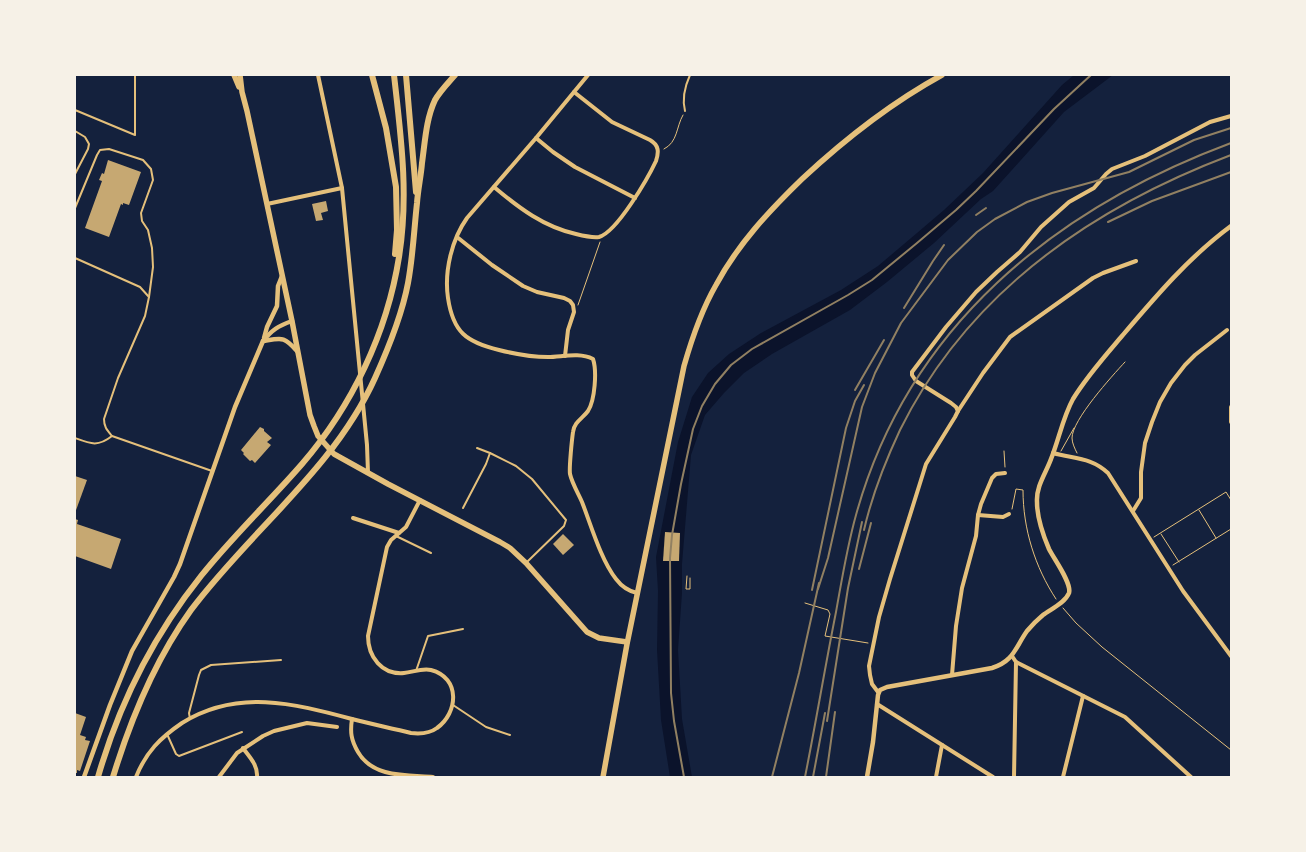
<svg xmlns="http://www.w3.org/2000/svg" width="1306" height="852" viewBox="0 0 1306 852" font-family="Karla,sans-serif">
<rect width="100%" height="100%" fill="#14213d"/>
<polygon fill="#0b132b" points="1074,75 1113,75 1064,112 993,191 981,199 934,243 887,282 850,310 772,354 744,373 724,393 705,415 691,455 682,564 682,593 678,650 682,719 692,777 670,777 661,720 657,650 658,591 656,557 678,442 692,397 708,373 729,354 761,333 841,290 878,266 917,233 944,210 983,173 1062,85"/>
<g fill="#c6a872">
<polygon points="108,160 141,172 129,205 123,203 123,205 121,204 109,237 85,228 102,181 99,180 102,173 104,174"/>
<polygon points="326,201 328,211 321,213 323,220 316,221 312,204"/>
<polygon points="260,427 264,429 264,431 272,438 267,442 271,445 255,463 252,460 250,461 243,454 244,453 241,450"/>
<polygon points="75,476 87,480 75,513"/>
<polygon points="75,519 78,520 77,524 121,539 111,569 75,556"/>
<polygon points="665,532 680,533 679,561 663,561"/>
<polygon points="563,534 574,545 563,555 553,544"/>
<polygon points="75,713 86,717 80,735 86,737 85,740 90,741 80,771 77,770 77,773 75,773"/>
</g>
<g fill="none" stroke-linecap="round" stroke-linejoin="round">
<g stroke="#e5c07b" stroke-width="1">
<path d="M664,149C678,142 676,127 683,115"/>
<polyline points="578,305 600,242"/>
<polyline points="1004,451 1005,467"/>
<polyline points="1061,451 1074,428"/>
<path d="M1077,453C1075,449 1072,443 1072,438C1072,420 1112,376 1125,362"/>
<path d="M1012,509L1016,489L1023,490C1023,529 1035,567 1056,599"/>
<polyline points="1199,510 1216,538"/>
<polyline points="1161,534 1179,562"/>
<polyline points="1154,537 1226,492 1231,500"/>
<polyline points="1173,565 1231,529"/>
<polyline points="687,576 686,589 690,589 690,578"/>
<polyline points="805,603 828,610 830,614 825,636 868,643"/>
<polyline points="1063,608 1076,623 1102,647 1231,750"/>
</g>
<g stroke="#e5c07b" stroke-width="2">
<polyline points="75,110 135,135 135,75"/>
<path d="M685,111C682,99 685,86 690,75"/>
<polyline points="75,131 85,137 89,144 88,149 75,174"/>
<polyline points="75,208 97,155 100,150 109,149 143,160 151,169 153,180 141,213 142,221 148,230 152,248 153,267 149,297"/>
<path d="M75,258L140,287L149,297L145,316L118,378L104,419C104,427 107,430 112,436L212,471"/>
<path d="M75,438C91,444 98,447 112,436"/>
<polyline points="490,453 516,466 532,479 566,520 564,526 528,561"/>
<polyline points="463,508 486,464 490,453 477,448"/>
<polyline points="396,536 431,553"/>
<polyline points="416,671 428,636 463,629"/>
<polyline points="453,705 486,727 510,735"/>
<polyline points="190,719 189,713 199,675 201,670 211,665 281,660"/>
<polyline points="167,734 176,754 179,756 242,732"/>
</g>
<g stroke="#e5c07b" stroke-width="4">
<polyline points="318,75 342,188 367,445 368,473"/>
<path d="M588,75L536,138L467,218C452,239 444,271 448,298C453,332 466,342 499,350C515,354 531,357 548,357C562,357 579,352 593,359C597,371 595,400 588,411C583,418 574,422 573,432C572,439 569,468 570,474C572,483 578,493 582,502C591,525 601,560 616,579C622,587 628,591 637,593"/>
<polyline points="536,138 553,152 575,167 635,198"/>
<path d="M494,187C519,208 544,227 576,234C584,236 592,238 599,237C617,232 648,178 656,161C659,152 659,145 650,140L612,122L574,92"/>
<polyline points="267,204 342,188"/>
<polyline points="457,237 492,265 523,286 537,292 564,298 570,301 573,305 574,312 568,330 565,356"/>
<polyline points="1231,407 1231,422"/>
<polyline points="958,411 956,407 951,403 916,381 912,375 912,372 946,327 976,292 997,272 1020,252 1041,227 1069,202 1094,188 1106,174 1112,169 1145,156 1210,122 1231,116"/>
<path d="M1053,453C1074,459 1091,457 1108,473L1183,591L1231,656"/>
<polyline points="1133,511 1141,498 1141,472 1145,443 1152,422 1160,402 1171,383 1185,365 1195,355 1227,330"/>
<polyline points="978,515 1003,517 1009,514"/>
<polyline points="353,518 399,533"/>
<polyline points="1012,656 1016,662 1125,717 1191,777"/>
<polyline points="952,675 956,626 962,588 976,536 978,515 981,504 992,478 996,474 1005,473"/>
<polyline points="878,692 872,684 870,675 869,666 879,617 890,579 926,464 955,417 958,411 983,373 1010,337 1093,278 1103,273 1136,261"/>
<polyline points="877,704 993,777"/>
<path d="M352,719C350,732 351,740 358,752C373,778 407,775 433,777"/>
<path d="M243,748C250,758 258,765 257,777"/>
<path d="M136,777C146,752 160,738 182,723C237,689 293,703 352,719C371,724 391,728 411,733C420,734 429,734 437,728C458,713 461,678 431,670C422,668 413,672 404,673C382,675 368,657 368,636L387,547L391,540L406,527L420,500"/>
<polyline points="219,777 237,753 263,736 274,731 307,723 337,727"/>
<polyline points="936,777 942,745"/>
<polyline points="1014,777 1016,662"/>
<polyline points="1063,777 1083,696"/>
</g>
<g stroke="#e5c07b" stroke-width="4.5">
<polyline points="264,338 267,327 277,306 278,286 282,276"/>
<path d="M263,341C282,338 284,336 297,351"/>
<path d="M84,777L110,705L132,651L174,577L180,564L235,407L263,341C272,330 278,326 292,321"/>
<path d="M867,777L873,742L878,695L880,690L887,687L992,668C1014,661 1015,648 1027,631C1032,625 1037,620 1043,615C1051,609 1065,603 1069,593C1072,583 1054,559 1049,549C1043,535 1037,517 1037,502C1036,486 1046,473 1051,459C1059,439 1063,417 1073,399C1087,376 1105,356 1122,336C1156,296 1189,257 1231,226"/>
</g>
<g stroke="#e5c07b" stroke-width="5.5">
<polyline points="234,75 239,87"/>
<polyline points="240,75 242,92 247,111 292,321 310,415 314,426 318,436 334,454 388,484 500,542 510,548 526,563 587,632 599,638 627,642"/>
<path d="M603,777L627,644L684,366C692,338 701,311 716,285C738,244 769,211 802,179C845,139 891,103 942,75"/>
</g>
<g stroke="#e5c07b" stroke-width="6">
<polyline points="372,75 386,128 396,187 397,230 395,254"/>
<polyline points="406,75 416,192"/>
<path d="M98,777C119,704 154,635 201,576C232,537 269,502 302,464C352,406 387,333 399,257C409,195 401,137 394,75"/>
<path d="M113,777C131,718 155,660 191,610C250,531 334,469 375,378C389,347 402,315 408,283C413,256 414,230 417,203C418,189 421,176 422,163C425,142 426,119 435,100C440,91 448,83 455,75"/>
</g>
<g stroke="#918062" stroke-width="2">
<polyline points="976,215 986,208"/>
<polyline points="1108,222 1152,201 1231,172"/>
<polyline points="904,308 933,261 944,245"/>
<polyline points="855,390 884,340"/>
<path d="M864,530C872,495 885,462 900,430C968,293 1091,208 1231,155"/>
<polyline points="859,569 871,523"/>
<polyline points="818,589 828,558 862,407 875,373 901,323 948,260 977,232 995,219 1027,202 1052,193 1129,172 1194,140 1231,128"/>
<polyline points="812,590 846,428 855,401 864,385"/>
<polyline points="827,721 848,588 862,522"/>
<polyline points="684,777 674,721 671,693 670,558 672,535 681,484 693,429 702,406 715,384 731,365 752,349 848,295 872,280 917,243 956,210 976,191 1054,109 1091,75"/>
<polyline points="772,777 799,673 819,583"/>
<path d="M805,777C816,722 825,667 836,612C842,579 847,547 856,515C908,327 1054,209 1231,143"/>
<polyline points="813,777 825,713"/>
<polyline points="826,777 835,712"/>
</g>
</g>
<rect width="1306" height="852" fill="none" stroke="#f6f1e7" stroke-width="152"/>
</svg>
